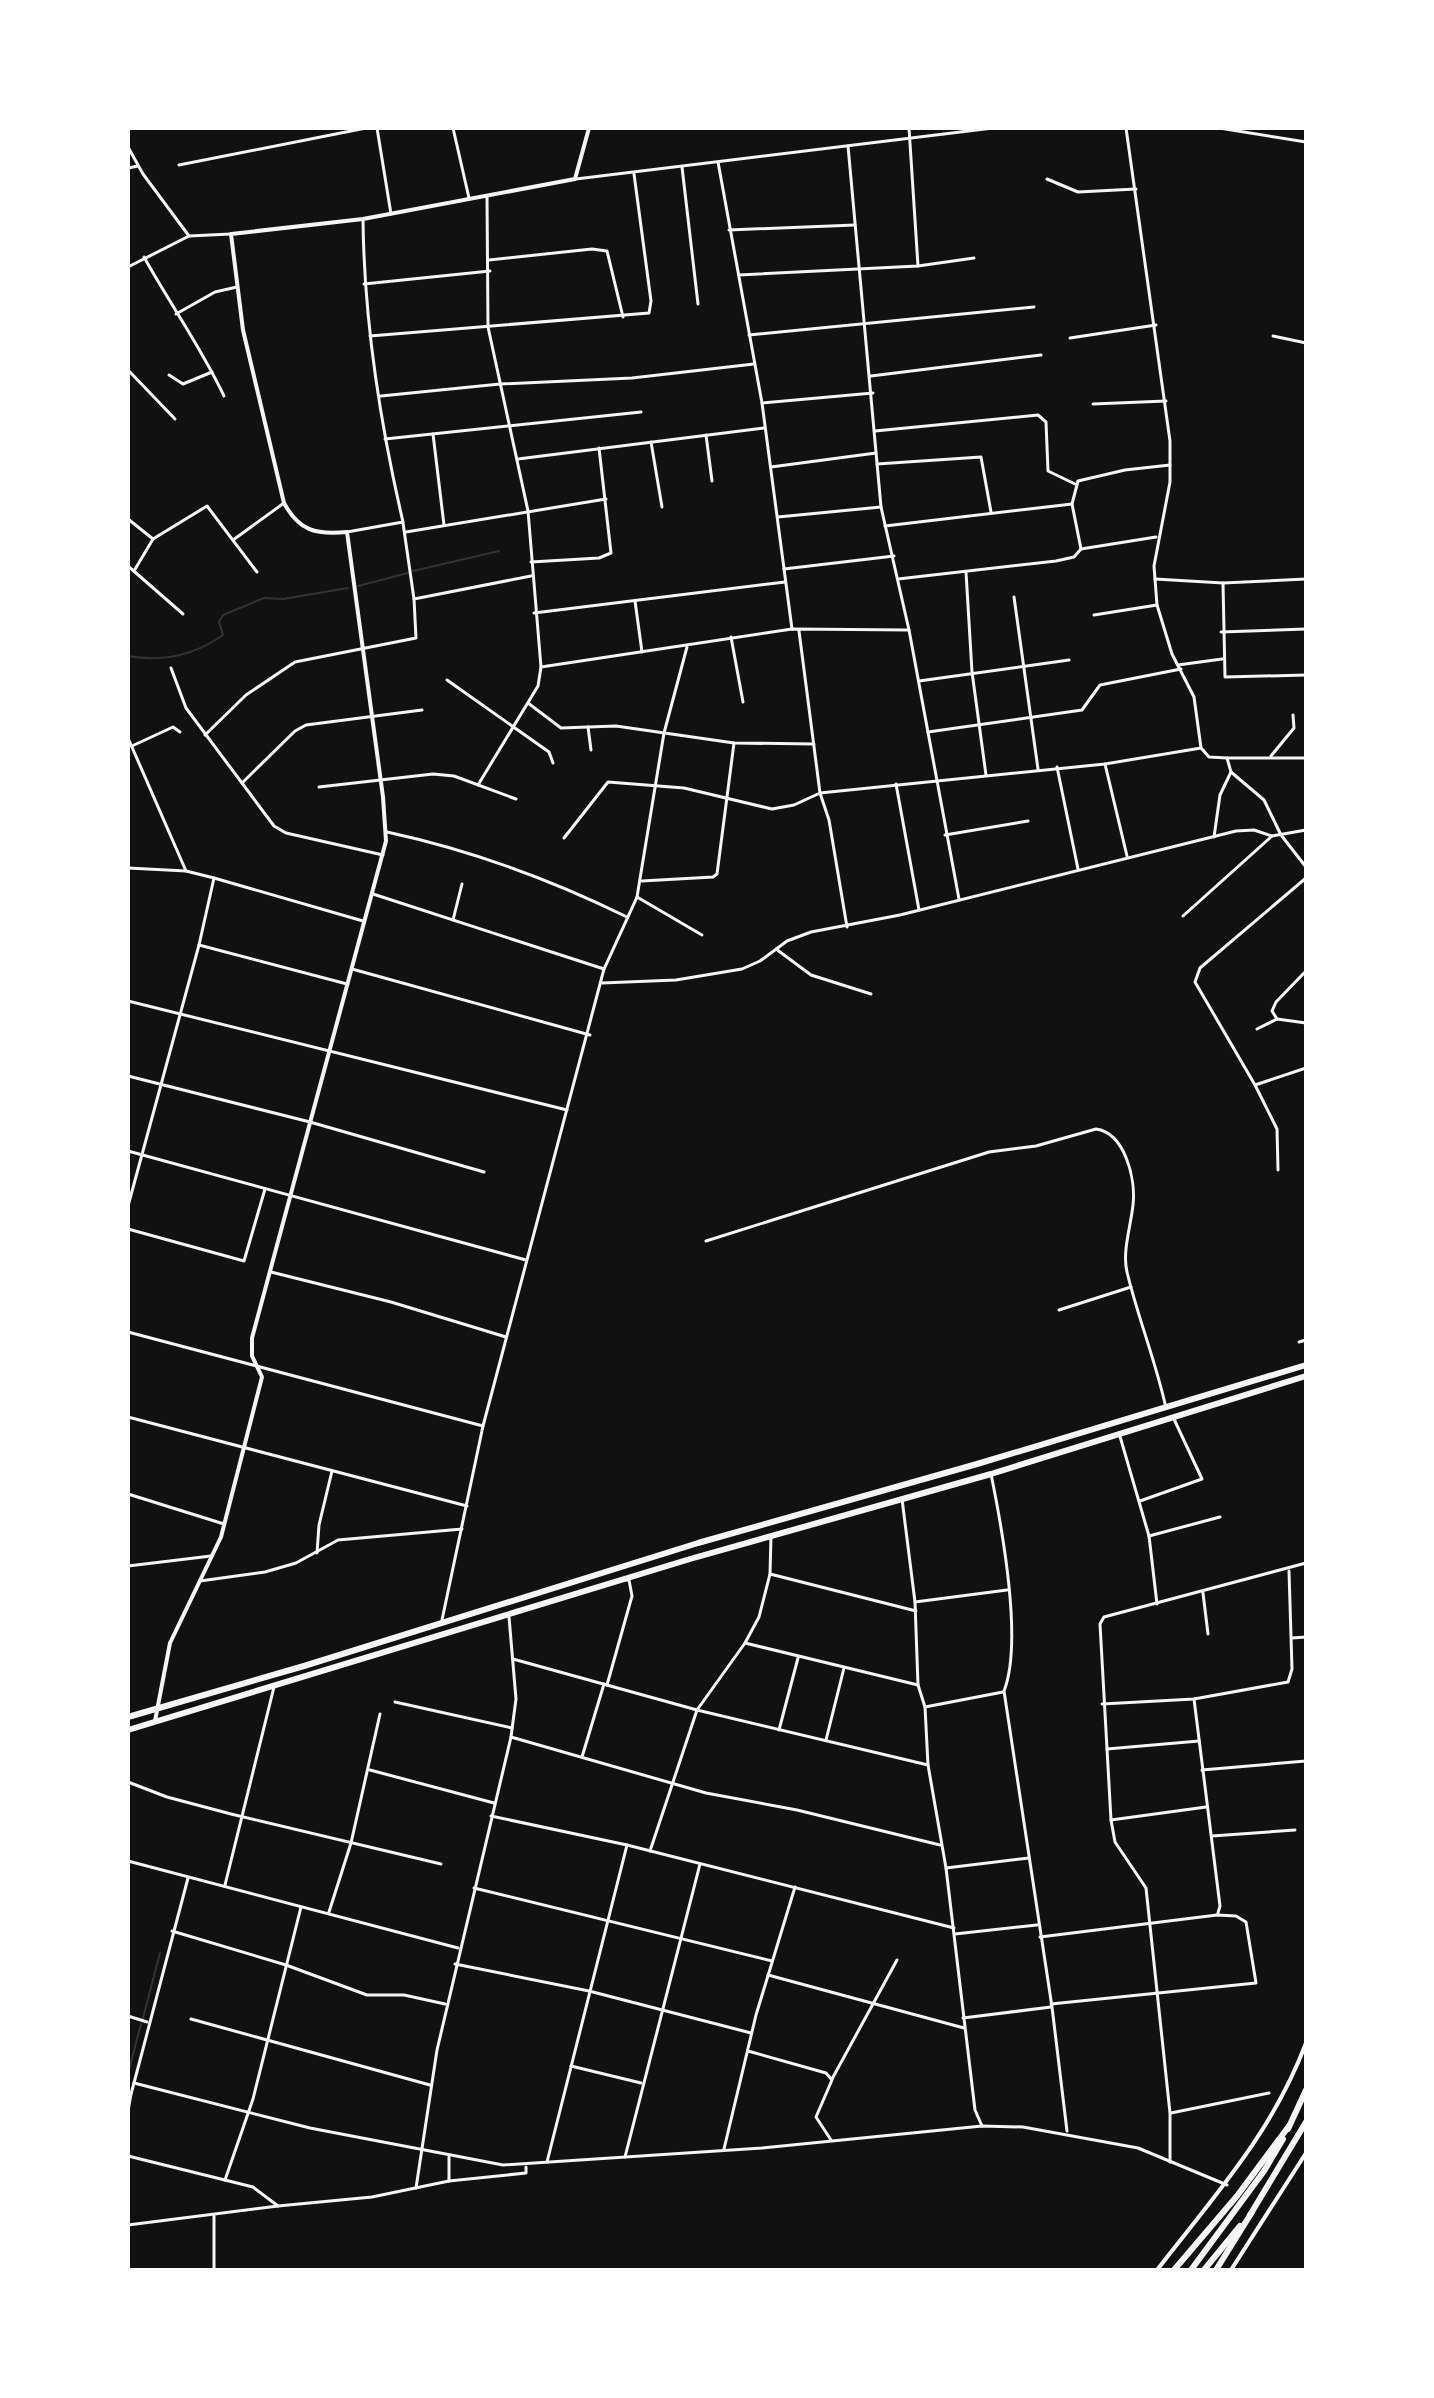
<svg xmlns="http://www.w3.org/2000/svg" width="1434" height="2398" viewBox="0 0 1434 2398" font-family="'Golos Text',sans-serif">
<rect width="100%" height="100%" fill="#111"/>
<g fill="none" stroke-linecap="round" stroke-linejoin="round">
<g stroke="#333" stroke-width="2">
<polyline points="413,571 499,551"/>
<polyline points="358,586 408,573"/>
<path d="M128,656C162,662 195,655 223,635L219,622L223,615L264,598L283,599L348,588"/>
<polyline points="143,2018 160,1953"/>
<polyline points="128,2074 141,2024"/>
</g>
<g stroke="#f5f5f5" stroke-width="3">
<polyline points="377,128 391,214"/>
<polyline points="453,128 469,198"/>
<polyline points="1126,128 1170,441 1170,482 1154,566 1157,605 1172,654 1194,697 1201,748 1209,757 1227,758 1231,772 1264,800 1281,835 1306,867"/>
<polyline points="1219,128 1306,142"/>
<polyline points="848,146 881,507 909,630 959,899"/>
<polyline points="128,147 143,174 189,236"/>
<polyline points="718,162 762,403 792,629"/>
<polyline points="179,165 366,128"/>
<polyline points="682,167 698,304"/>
<polyline points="128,168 138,166"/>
<polyline points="576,179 993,128"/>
<polyline points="1047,179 1078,192 1136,189"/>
<polyline points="729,230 855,225"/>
<path d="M144,257C170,304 201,347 224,396"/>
<polyline points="489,260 592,249 607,251 623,317"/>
<polyline points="918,266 974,258"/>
<polyline points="128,267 189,236 231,234"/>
<polyline points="739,275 918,266 909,128"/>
<polyline points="364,284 490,271"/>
<polyline points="176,314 215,292 237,287"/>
<polyline points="749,335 1034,307"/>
<polyline points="370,336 649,313 651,301 634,174"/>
<polyline points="1273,336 1306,343"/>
<polyline points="1070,338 1156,325"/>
<polyline points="128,370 175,419"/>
<polyline points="169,375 183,384 212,372"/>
<polyline points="871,376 1041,355"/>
<polyline points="381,396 500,384 632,378 754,364"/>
<polyline points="762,403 873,393"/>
<polyline points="1093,404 1166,401"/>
<polyline points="875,431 1038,415 1046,422 1048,471 1075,484"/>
<polyline points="433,434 444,525"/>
<polyline points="706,435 712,481"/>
<polyline points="385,439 641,412"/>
<polyline points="651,442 662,507"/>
<polyline points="518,459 764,428"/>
<polyline points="877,464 981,457 991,512"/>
<polyline points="771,467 876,453"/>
<polyline points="778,517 881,507"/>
<polyline points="128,519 153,539"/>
<polyline points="885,526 1072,504"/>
<path d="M347,532L403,522C380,423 364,321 363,219"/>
<polyline points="406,532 606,499"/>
<polyline points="233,540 284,503"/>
<polyline points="1081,549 1072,504 1078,481 1125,470 1170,465"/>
<polyline points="531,562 599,558 611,553 599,448"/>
<polyline points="128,566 183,614"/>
<polyline points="784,569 894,556"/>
<polyline points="134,571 153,539 207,506 257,572"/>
<polyline points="966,572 972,672 986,775"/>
<polyline points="898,579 1056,561 1074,557 1081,549 1156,537"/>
<polyline points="1155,579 1223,583 1306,579"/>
<polyline points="1223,583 1225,677 1306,675"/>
<polyline points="1014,597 1038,769"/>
<polyline points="414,599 531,576"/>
<polyline points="635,601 642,652"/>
<polyline points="534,613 785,582"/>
<polyline points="1094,615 1157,605"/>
<polyline points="799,631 820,793 829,820 847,927"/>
<polyline points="1221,632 1306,629"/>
<polyline points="731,637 743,702"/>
<polyline points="1178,665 1222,659"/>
<polyline points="541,667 792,629 909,630"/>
<polyline points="171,668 186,708 274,826 286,833 383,855"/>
<polyline points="447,680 549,752 553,763"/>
<polyline points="919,681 1069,660"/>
<polyline points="528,703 561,728 616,726 734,743 814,744"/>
<polyline points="588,727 591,750"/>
<polyline points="928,732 1082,710 1100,685 1181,669"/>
<polyline points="205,735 246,695 295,662 416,638 414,599 403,523"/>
<polyline points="128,738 186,871 214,878"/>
<polyline points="132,746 173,727 180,732"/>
<polyline points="1271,756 1294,728 1293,715"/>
<polyline points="1227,758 1306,758"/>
<polyline points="1105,764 1127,856"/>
<polyline points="1057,767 1078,869"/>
<polyline points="242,783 295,731 306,725 422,710"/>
<polyline points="896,784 919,910"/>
<polyline points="478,785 538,686 541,667 528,511 488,327 487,197"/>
<polyline points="319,787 433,774 454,776 516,799"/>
<path d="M387,832C470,850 550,879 627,917"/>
<polyline points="945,835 1028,821"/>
<polyline points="1214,837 1220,795 1231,772"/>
<polyline points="564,838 608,782 684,788 772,809 794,805 820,793 1105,764 1201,748"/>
<polyline points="128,868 186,871"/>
<polyline points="642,881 713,877 717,874 734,743"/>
<polyline points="373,894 604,969"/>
<polyline points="637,897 702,935"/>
<polyline points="1183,916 1272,836"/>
<polyline points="453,920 462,884"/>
<polyline points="199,945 214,878 363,921"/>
<polyline points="776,949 811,975 871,994"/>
<polyline points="352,969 590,1035"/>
<polyline points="602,983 676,980 742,969 760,961 787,941 811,932 900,915 1236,831 1254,830 1272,836 1306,830"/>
<polyline points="128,1001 567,1110"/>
<polyline points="1277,1019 1272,1011 1276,1002 1306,971"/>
<polyline points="1257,1029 1277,1019 1306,1023"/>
<polyline points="128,1076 310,1122 484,1172"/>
<polyline points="1255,1085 1195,982 1200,968 1306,878"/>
<polyline points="128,1151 526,1260"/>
<polyline points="1278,1170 1277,1129 1255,1085 1306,1068"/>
<polyline points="128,1206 199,945 347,984"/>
<polyline points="128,1229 244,1261 265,1189"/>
<path d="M706,1241L989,1152L1036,1146L1096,1129C1125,1133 1136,1179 1133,1205C1131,1225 1122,1252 1127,1272C1138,1318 1156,1362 1166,1408"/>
<polyline points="271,1272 391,1302 506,1337"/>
<polyline points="1059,1310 1131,1287"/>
<polyline points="128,1332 483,1426"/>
<polyline points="1299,1342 1306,1340"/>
<polyline points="128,1417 467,1506"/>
<polyline points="1119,1433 1149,1536 1157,1604"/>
<path d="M991,1474C1002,1528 1023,1642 1004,1691L1052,2007L1067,2131"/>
<polyline points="128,1494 224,1524"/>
<polyline points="902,1499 915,1602 918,1685 925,1707 928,1765 946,1868 975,2110 982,2126"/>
<polyline points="1140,1501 1202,1479 1173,1417"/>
<polyline points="1149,1536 1220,1517"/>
<polyline points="317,1553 319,1525 332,1471"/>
<polyline points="128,1566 211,1556"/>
<polyline points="770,1574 916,1611"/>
<polyline points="200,1581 265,1572 296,1563 338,1540 462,1529"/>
<polyline points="1203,1593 1208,1634"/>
<polyline points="915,1602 1007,1590"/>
<polyline points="442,1620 483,1426 604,969 637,897 664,733 687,647"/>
<polyline points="1292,1638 1306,1637"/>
<polyline points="745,1643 918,1685"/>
<polyline points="513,1659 697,1710 928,1765"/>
<polyline points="607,1685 632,1596 629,1580 625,1580"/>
<polyline points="1194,1699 1220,1906 1218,1913"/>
<polyline points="395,1702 512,1728"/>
<polyline points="1102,1704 1194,1699 1288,1682 1292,1669 1289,1571"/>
<polyline points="925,1707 1003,1692"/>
<polyline points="779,1730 798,1658"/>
<polyline points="511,1737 706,1793 797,1810 940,1845"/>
<polyline points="826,1740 844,1668"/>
<polyline points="1107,1749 1199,1741"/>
<polyline points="582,1757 604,1684"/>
<polyline points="370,1770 494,1803"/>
<polyline points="1202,1770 1306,1761"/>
<polyline points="128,1782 167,1797 231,1814 441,1864"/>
<polyline points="491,1816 627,1845 954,1928"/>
<polyline points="1111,1820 1206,1807"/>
<polyline points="1212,1836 1295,1830"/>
<polyline points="650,1851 697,1710 745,1643 759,1617 770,1574 771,1536"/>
<polyline points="128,1861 458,1948"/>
<polyline points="946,1868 1029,1858"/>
<polyline points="188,1878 134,2083 310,2128 503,2165 762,2148 982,2126 1023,2127 1138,2148 1227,2185"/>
<polyline points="225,1885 274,1687"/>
<polyline points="474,1888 772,1961"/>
<polyline points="329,1912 351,1843 380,1714"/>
<polyline points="172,1931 286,1965 367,1995 404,1995 445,2004"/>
<polyline points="955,1934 1037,1925"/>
<polyline points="1040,1937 1217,1915 1236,1916 1246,1922 1256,1983 1051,2004"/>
<polyline points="455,1964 589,1991 751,2033"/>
<polyline points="768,1975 964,2028"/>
<polyline points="128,2016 147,2022"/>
<polyline points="963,2018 1051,2007"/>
<polyline points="191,2019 430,2085"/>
<polyline points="748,2051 826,2073 832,2080 816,2117 831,2140"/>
<polyline points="571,2066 641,2083"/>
<polyline points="832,2079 897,1960"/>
<polyline points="128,2094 131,2094 134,2083"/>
<polyline points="128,2111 131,2094"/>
<polyline points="1171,2113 1269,2093"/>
<polyline points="724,2149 756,2015 795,1887"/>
<polyline points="128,2156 253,2187 278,2206 372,2197 449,2181 526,2173 526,2167"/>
<polyline points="625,2157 700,1864"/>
<polyline points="547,2162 627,1845"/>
<polyline points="1170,2162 1170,2113 1146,1888 1115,1842 1111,1820 1100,1624 1104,1617 1306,1563"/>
<polyline points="225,2180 253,2099 301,1907"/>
<polyline points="449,2181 449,2157"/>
<polyline points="416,2188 437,2050 511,1737 516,1699 509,1617"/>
<polyline points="128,2225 278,2206"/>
<polyline points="214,2270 214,2216"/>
</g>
<g stroke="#f5f5f5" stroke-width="4">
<path d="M155,1721L170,1643L221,1537L262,1377L252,1356V1338L386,841L383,797L347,532C316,535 299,531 284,503L243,330L231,234L363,219L575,179L589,128"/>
<path d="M1157,2270C1215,2195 1272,2133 1306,2043"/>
<polyline points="1231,2270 1306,2153"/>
</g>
<g stroke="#f5f5f5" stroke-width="6">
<polyline points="128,1717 304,1666 698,1543 977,1464 1306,1365"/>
<polyline points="128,1730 690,1559 991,1474 1306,1376"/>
</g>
<g stroke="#f5f5f5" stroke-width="6">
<polyline points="1288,2129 1306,2090"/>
<polyline points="1250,2215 1306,2122"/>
<polyline points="1191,2270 1264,2171 1283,2139"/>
<polyline points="1204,2270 1240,2226"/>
</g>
<g stroke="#f5f5f5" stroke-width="6">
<polyline points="1174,2270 1237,2196 1289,2126"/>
<polyline points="1216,2270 1252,2212"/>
</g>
</g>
<rect width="1434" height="2398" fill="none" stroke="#ffffff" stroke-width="260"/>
</svg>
